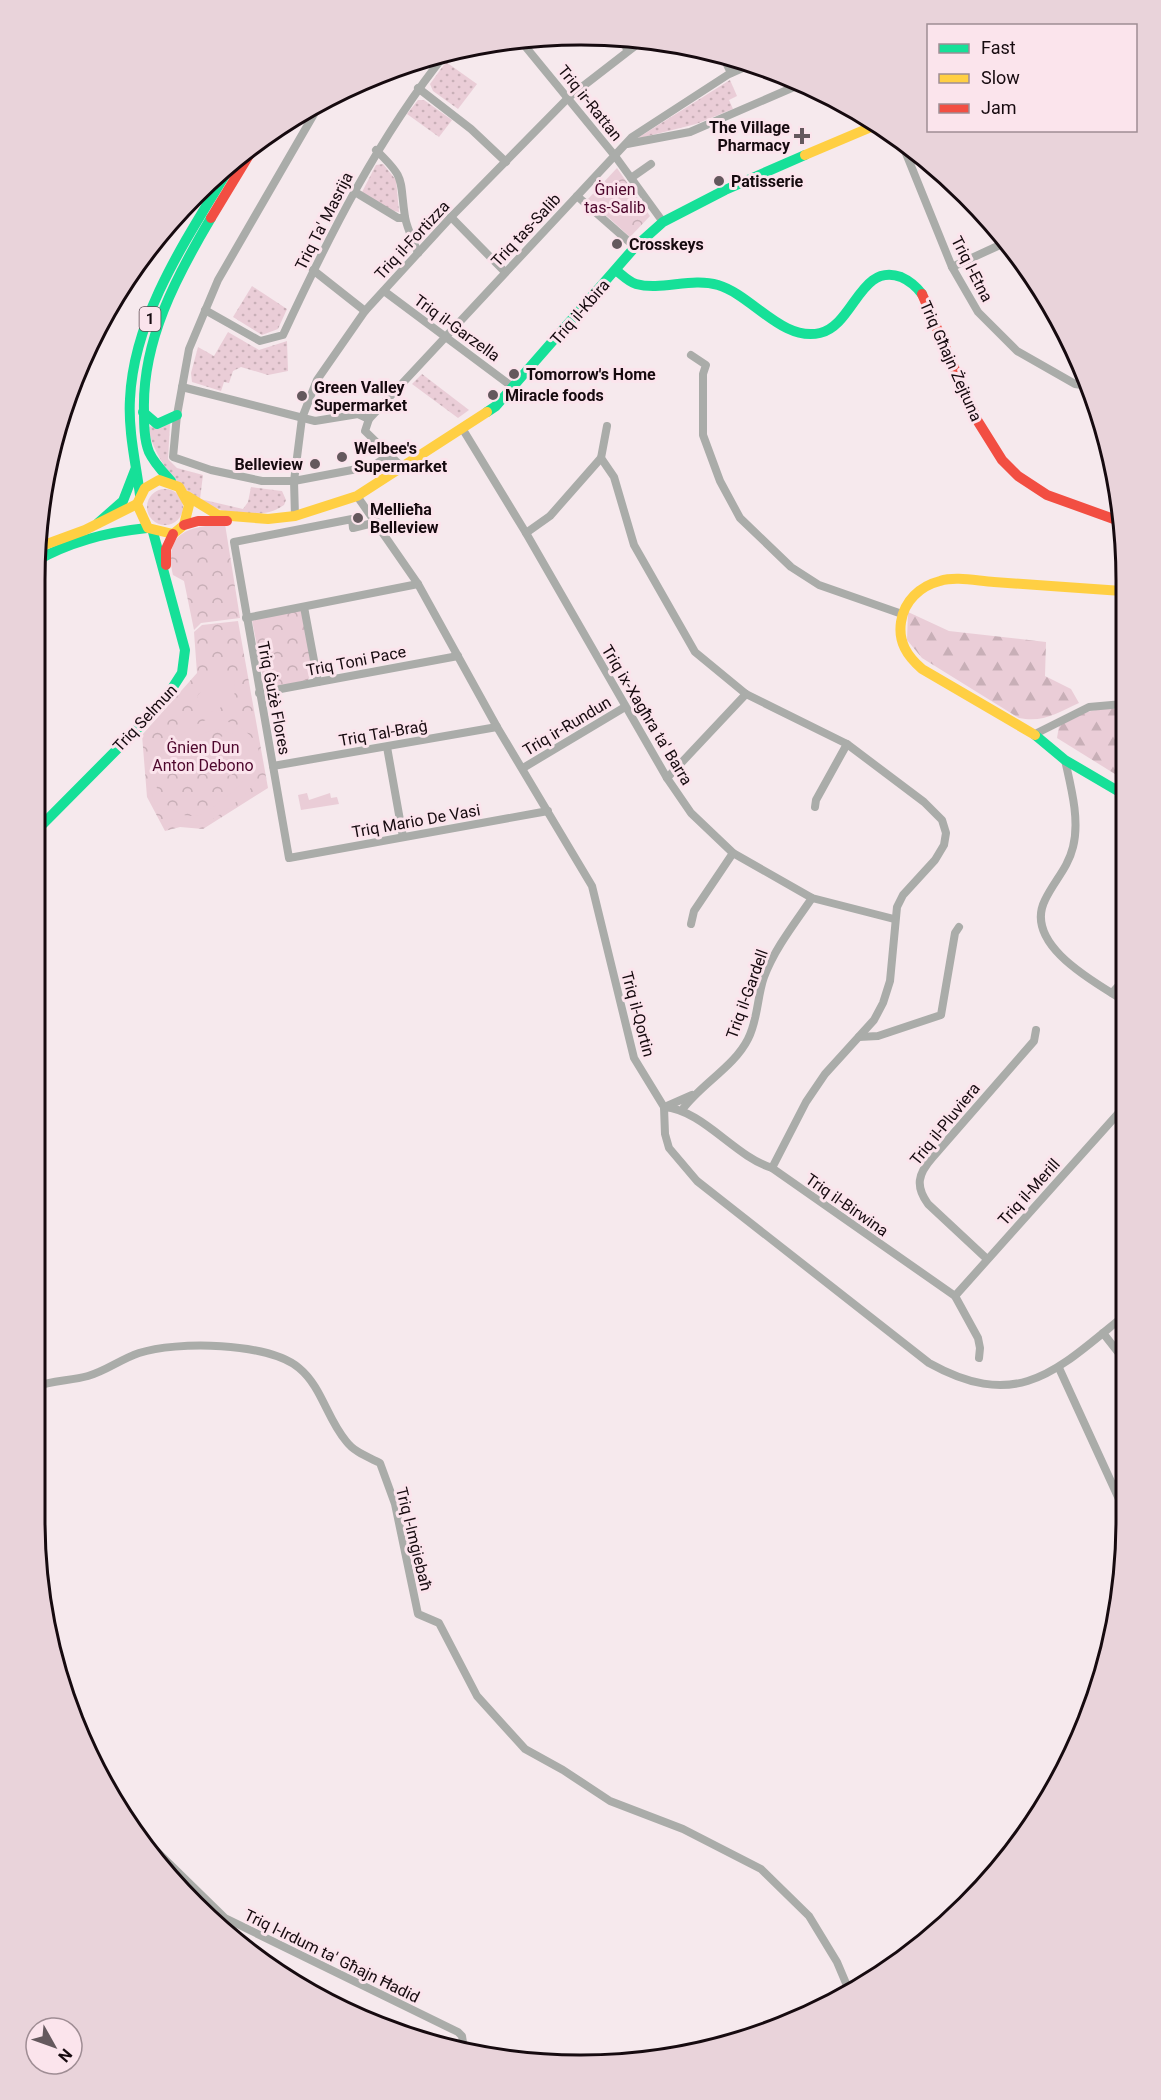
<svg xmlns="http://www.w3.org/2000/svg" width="1161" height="2100" viewBox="0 0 1161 2100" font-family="Roboto,sans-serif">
<defs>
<pattern id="grass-dots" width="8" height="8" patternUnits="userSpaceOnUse" patternTransform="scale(1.5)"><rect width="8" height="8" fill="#eacdd7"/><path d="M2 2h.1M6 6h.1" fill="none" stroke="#c8afb7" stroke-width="1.8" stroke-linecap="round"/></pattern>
<pattern id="forest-firs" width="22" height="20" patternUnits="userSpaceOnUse" patternTransform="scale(1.5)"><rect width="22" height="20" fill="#eacdd7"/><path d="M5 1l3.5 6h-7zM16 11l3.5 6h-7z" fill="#c8afb7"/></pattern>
<pattern id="park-crowns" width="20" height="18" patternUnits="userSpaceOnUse" patternTransform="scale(1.5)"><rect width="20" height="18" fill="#eacdd7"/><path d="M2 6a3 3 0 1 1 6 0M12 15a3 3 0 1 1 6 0" fill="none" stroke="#c8afb7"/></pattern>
</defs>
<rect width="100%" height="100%" fill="#f6e9ed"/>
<g fill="url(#grass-dots)">
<polygon points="446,62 477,84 458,109 433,91 430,84"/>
<polygon points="730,80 737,96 729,100 733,109 696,124 636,139"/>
<polygon points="418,100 424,100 452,120 439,137 407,114"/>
<polygon points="383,164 396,180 399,212 388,210 361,194 376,165"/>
<polygon points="252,286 287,309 278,329 262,335 233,317"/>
<polygon points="228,332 259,350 287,341 288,371 268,375 241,367 233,371 229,383 224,382 221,391 192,382 191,373 198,347 214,356"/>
<polygon points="422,374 469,410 458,418 412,384"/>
<path d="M170,424L168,459L177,468L203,475L200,499L243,509L248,502L251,487L282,491L286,500L284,505C273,513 262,514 249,514C197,514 160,474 147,427Z"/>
<circle cx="165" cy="507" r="18"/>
</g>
<g fill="url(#forest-firs)">
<path d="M908,612L949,631L1046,642L1045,676L1071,689L1079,703C1057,713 1043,723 1019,718L922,658L907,640Z"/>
<polygon points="1104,708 1123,709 1123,779 1057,738 1059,726 1083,713"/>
</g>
<g fill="url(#park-crowns)">
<polygon points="617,168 650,216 630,237 588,199"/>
<path d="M225,524L240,618L201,623L194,630L184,581L173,575C164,531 188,527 225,524Z"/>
<polygon points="301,610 313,671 308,680 265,689 252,620"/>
<polygon points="238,621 268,788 203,829 180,827 165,831 147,797 142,735 197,673 194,632 202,625"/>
</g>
<g fill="#eacdd7" fill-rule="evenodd">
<polygon points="222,673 234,679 235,693 217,711 207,712 199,706 197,696 214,677"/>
<path d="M208,719C244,718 275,749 253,785C246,795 236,802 226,810C214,819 205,826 190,826C178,825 166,817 159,808C132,769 174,734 208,719ZM221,729L235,735L250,752C250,777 241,786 222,800C215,805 207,813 199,815C172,822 142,786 163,763C169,756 178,751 185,746C197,736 206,730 221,729Z"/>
<polygon points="224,736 232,775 209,779 201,741"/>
<polygon points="307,793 309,800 330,793 331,798 337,797 339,804 301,810 298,795"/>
</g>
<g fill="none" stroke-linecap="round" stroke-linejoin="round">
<g stroke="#aaaca9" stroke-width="8">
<polyline points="623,38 627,50"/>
<polyline points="520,40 615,156 663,222"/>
<polyline points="723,56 731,73"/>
<polyline points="418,88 471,129 506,162"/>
<polyline points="321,102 218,280 189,349 177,415 173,457 211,470 262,481 294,481 373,466 389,455"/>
<polyline points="627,144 690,132 801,84"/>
<polyline points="903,146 952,267 978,312 1017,351 1075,384 1088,386"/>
<path d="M376,150C407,180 399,178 405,217C407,229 414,242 418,253"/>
<polyline points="631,178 651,164"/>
<polyline points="355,192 398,218 405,218"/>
<polyline points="577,196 635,247"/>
<polyline points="451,217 505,272"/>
<polyline points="952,267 1000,245"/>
<polyline points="313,270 365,311"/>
<polyline points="384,291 514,388"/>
<path d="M205,310L260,341L283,335C330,234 378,138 447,52"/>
<polyline points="691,355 706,365 703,374 703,435 720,481 740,518 791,567 819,585 902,614"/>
<polyline points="182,387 315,421 358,414 369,419"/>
<polyline points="607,426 601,458 614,477 634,545 695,652 746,694 847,744 924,802 942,820 946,833 944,845 935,860 903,895 897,907 890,981 883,1003 874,1020 825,1074 806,1102 772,1168"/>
<polyline points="462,428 526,533 667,778 691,813 733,853 812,898 894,919"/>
<polyline points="402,467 365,431 369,419 632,137 729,74 754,63"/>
<path d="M357,496L418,584L497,727L592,886L634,1058L664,1107L665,1134L669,1148L697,1181L929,1363C1019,1413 1057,1370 1125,1315"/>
<polyline points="295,516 294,481 302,418 317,380 365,311 451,217 569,97 644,39"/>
<polyline points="377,522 353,528 352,519 234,542 289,858 548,811"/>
<polyline points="526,533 550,516 601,458"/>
<polyline points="304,607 318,682"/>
<polyline points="246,618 418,584"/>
<polyline points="259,693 458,656"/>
<polyline points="1035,734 1089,707 1123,704"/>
<polyline points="387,747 403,837"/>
<path d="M1065,760C1071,787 1080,820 1073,847C1068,868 1054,881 1045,900C1023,944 1094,982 1123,1000"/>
<polyline points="273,766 497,727"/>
<polyline points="523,768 625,707"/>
<polyline points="667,778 746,694"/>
<polyline points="815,807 816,800 847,744"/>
<polyline points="691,924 694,911 733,853"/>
<polyline points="1112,993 1123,981"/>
<polyline points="859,1037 878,1036 941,1015 955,933 959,927"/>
<polyline points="667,1106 692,1095"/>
<path d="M664,1107C703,1110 734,1156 772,1168L955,1296L978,1338L980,1348L979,1358"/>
<path d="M682,1110C701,1084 734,1067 748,1039C758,1020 757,997 764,977C775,948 795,923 812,898"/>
<path d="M987,1259L928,1204C915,1186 918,1174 932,1158L1034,1041L1036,1030"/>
<polyline points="955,1296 1124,1107"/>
<polyline points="1103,1333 1125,1361"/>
<polyline points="1059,1368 1119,1499 1125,1503"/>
<path d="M35,1387C51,1380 71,1381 88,1376C106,1371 121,1359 139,1353C176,1341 268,1342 299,1368C322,1387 327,1419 346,1441C354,1452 368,1457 380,1463L395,1504L418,1614L439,1623L477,1696L525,1749L563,1770L610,1801L683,1829L761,1869L809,1916L837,1962L848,1988"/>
<polyline points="136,1831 225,1918 458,2032 462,2036 464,2049"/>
</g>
<g stroke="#16e098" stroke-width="10">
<path d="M617,271C622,275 629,282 636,284C662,291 691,277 718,285C752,295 782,342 820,333C854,325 860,262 901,277C910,281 916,286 922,294"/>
<polyline points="143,412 157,424 177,415"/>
<polyline points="487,412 496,406 635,247 663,222 725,190 805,155"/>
<path d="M171,481C163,472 154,463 149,452C144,439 144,424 144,411C142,341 176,277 211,218"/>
<path d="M140,495C136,464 128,431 130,399C134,313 190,234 233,162"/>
<polyline points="98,523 123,501 135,470"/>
<path d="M36,561C71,541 107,532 147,528"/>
<polyline points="1035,735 1065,760 1123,794"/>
<polyline points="35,832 162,704 182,673 185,650 153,532"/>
</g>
<g stroke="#ffcf43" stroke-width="10">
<polyline points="805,155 876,125"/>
<polygon points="159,480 179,487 189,505 184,525 173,534 148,528 137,504 145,488"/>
<polyline points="187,496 218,515 268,519 295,516 357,496 487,412"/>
<polyline points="36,548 85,530 137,504"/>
<path d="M1035,735L922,669C907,656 898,642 901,622C904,601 920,586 940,581C956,576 977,581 994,582C1037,585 1079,588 1122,591"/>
</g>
<g stroke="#f24e42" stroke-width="10">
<polyline points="211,218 257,142"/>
<polyline points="922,294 977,420 1002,460 1018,476 1047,495 1122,522"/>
<polyline points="184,525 198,521 227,521"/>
<polyline points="166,565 166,549 173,534"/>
</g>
</g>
<g fill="#64585d" stroke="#fbe4ec" stroke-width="2">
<path d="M799 127h6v6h6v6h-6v6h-6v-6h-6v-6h6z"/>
<circle cx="719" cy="181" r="6"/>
<circle cx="617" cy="244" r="6"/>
<circle cx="514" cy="374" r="6"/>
<circle cx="493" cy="395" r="6"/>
<circle cx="302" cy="396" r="6"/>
<circle cx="342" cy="457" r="6"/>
<circle cx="315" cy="464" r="6"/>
<circle cx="358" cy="518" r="6"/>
</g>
<g text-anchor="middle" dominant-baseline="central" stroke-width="6" stroke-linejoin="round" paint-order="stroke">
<rect fill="#fbe4ec" stroke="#5b4b51" stroke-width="1.5" x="139.5" y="307" width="21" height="24" rx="4.5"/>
<g font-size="15" font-weight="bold" fill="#160a0f">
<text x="150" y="319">1</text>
</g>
<g font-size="16" fill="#160a0f" stroke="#fbe4ec">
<text transform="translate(590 103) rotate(51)">Triq ir-Rattan</text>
<text transform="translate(324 221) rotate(-63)">Triq Ta' Masrija</text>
<text transform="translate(526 230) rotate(-47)">Triq tas-Salib</text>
<text transform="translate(412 240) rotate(-47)">Triq il-Fortizza</text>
<text transform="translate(972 269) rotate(63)">Triq l-Etna</text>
<text transform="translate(580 312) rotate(-49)">Triq il-Kbira</text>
<text transform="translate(457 328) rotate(36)">Triq il-Garzella</text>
<text transform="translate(951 361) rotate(66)">Triq Għajn Żejtuna</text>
<text transform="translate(356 661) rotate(-11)">Triq Toni Pace</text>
<text transform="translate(274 698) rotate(79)">Triq Ġużè Flores</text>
<text transform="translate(647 715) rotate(59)">Triq ix-Xagħra ta' Barra</text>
<text transform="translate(145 718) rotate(-47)">Triq Selmun</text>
<text transform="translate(567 726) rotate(-31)">Triq ir-Rundun</text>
<text transform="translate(383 733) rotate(-10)">Triq Tal-Braġ</text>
<text transform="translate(416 821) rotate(-10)">Triq Mario De Vasi</text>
<text transform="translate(747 994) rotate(-70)">Triq il-Gardell</text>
<text transform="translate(638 1014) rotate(75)">Triq il-Qortin</text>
<text transform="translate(945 1124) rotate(-51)">Triq il-Pluviera</text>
<text transform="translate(1029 1192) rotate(-48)">Triq il-Merill</text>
<text transform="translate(847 1205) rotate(35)">Triq il-Birwina</text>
<text transform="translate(414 1539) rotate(76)">Triq l-Imġiebaħ</text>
<text transform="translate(332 1956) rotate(26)">Triq l-Irdum ta' Għajn Ħadid</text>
</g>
<g font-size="16" font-weight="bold" fill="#160a0f" stroke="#fbe4ec" text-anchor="start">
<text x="790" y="127" text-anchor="end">The Village<tspan x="790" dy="18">Pharmacy</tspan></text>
<text x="731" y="181">Patisserie</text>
<text x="629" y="244">Crosskeys</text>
<text x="526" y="374">Tomorrow's Home</text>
<text x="314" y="387">Green Valley<tspan x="314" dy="18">Supermarket</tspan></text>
<text x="505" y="395">Miracle foods</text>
<text x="354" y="448">Welbee's<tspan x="354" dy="18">Supermarket</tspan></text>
<text x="303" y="464" text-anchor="end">Belleview</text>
<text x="370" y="509">Mellieħa<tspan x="370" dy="18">Belleview</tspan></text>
</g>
<g font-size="16" fill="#4e072d" stroke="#fbe4ec">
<text x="615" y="189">Ġnien<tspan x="615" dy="18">tas-Salib</tspan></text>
<text x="203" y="747">Ġnien Dun<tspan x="203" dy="18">Anton Debono</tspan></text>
</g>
</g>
<path d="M0 0H1161V2100H0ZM580 45H581A535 535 0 0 1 1116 580V1520A535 535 0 0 1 581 2055H580A535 535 0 0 1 45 1520V580A535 535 0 0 1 580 45Z" fill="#e9d3da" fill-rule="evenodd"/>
<path fill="none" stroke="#160a0f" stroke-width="3" d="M580 45H581A535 535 0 0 1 1116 580V1520A535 535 0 0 1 581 2055H580A535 535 0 0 1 45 1520V580A535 535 0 0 1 580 45Z"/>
<rect x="927" y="24" width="210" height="108" fill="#fbe4ec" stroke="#9f8d94" stroke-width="1.5"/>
<rect x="939" y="44" width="30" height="9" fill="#16e098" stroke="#9f8d94" stroke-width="1.5"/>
<text x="981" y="54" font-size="18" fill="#160a0f">Fast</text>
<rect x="939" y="74" width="30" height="9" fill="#ffcf43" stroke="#9f8d94" stroke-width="1.5"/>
<text x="981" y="84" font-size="18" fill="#160a0f">Slow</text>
<rect x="939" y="104" width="30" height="9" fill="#f24e42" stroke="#9f8d94" stroke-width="1.5"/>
<text x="981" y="114" font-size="18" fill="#160a0f">Jam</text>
<g transform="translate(54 2046) rotate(130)"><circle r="28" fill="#fbe4ec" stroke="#9f8d94" stroke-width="1.5"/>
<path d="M0-4.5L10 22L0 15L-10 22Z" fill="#64585d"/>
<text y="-9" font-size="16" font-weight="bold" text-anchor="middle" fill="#160a0f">N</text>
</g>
</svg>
